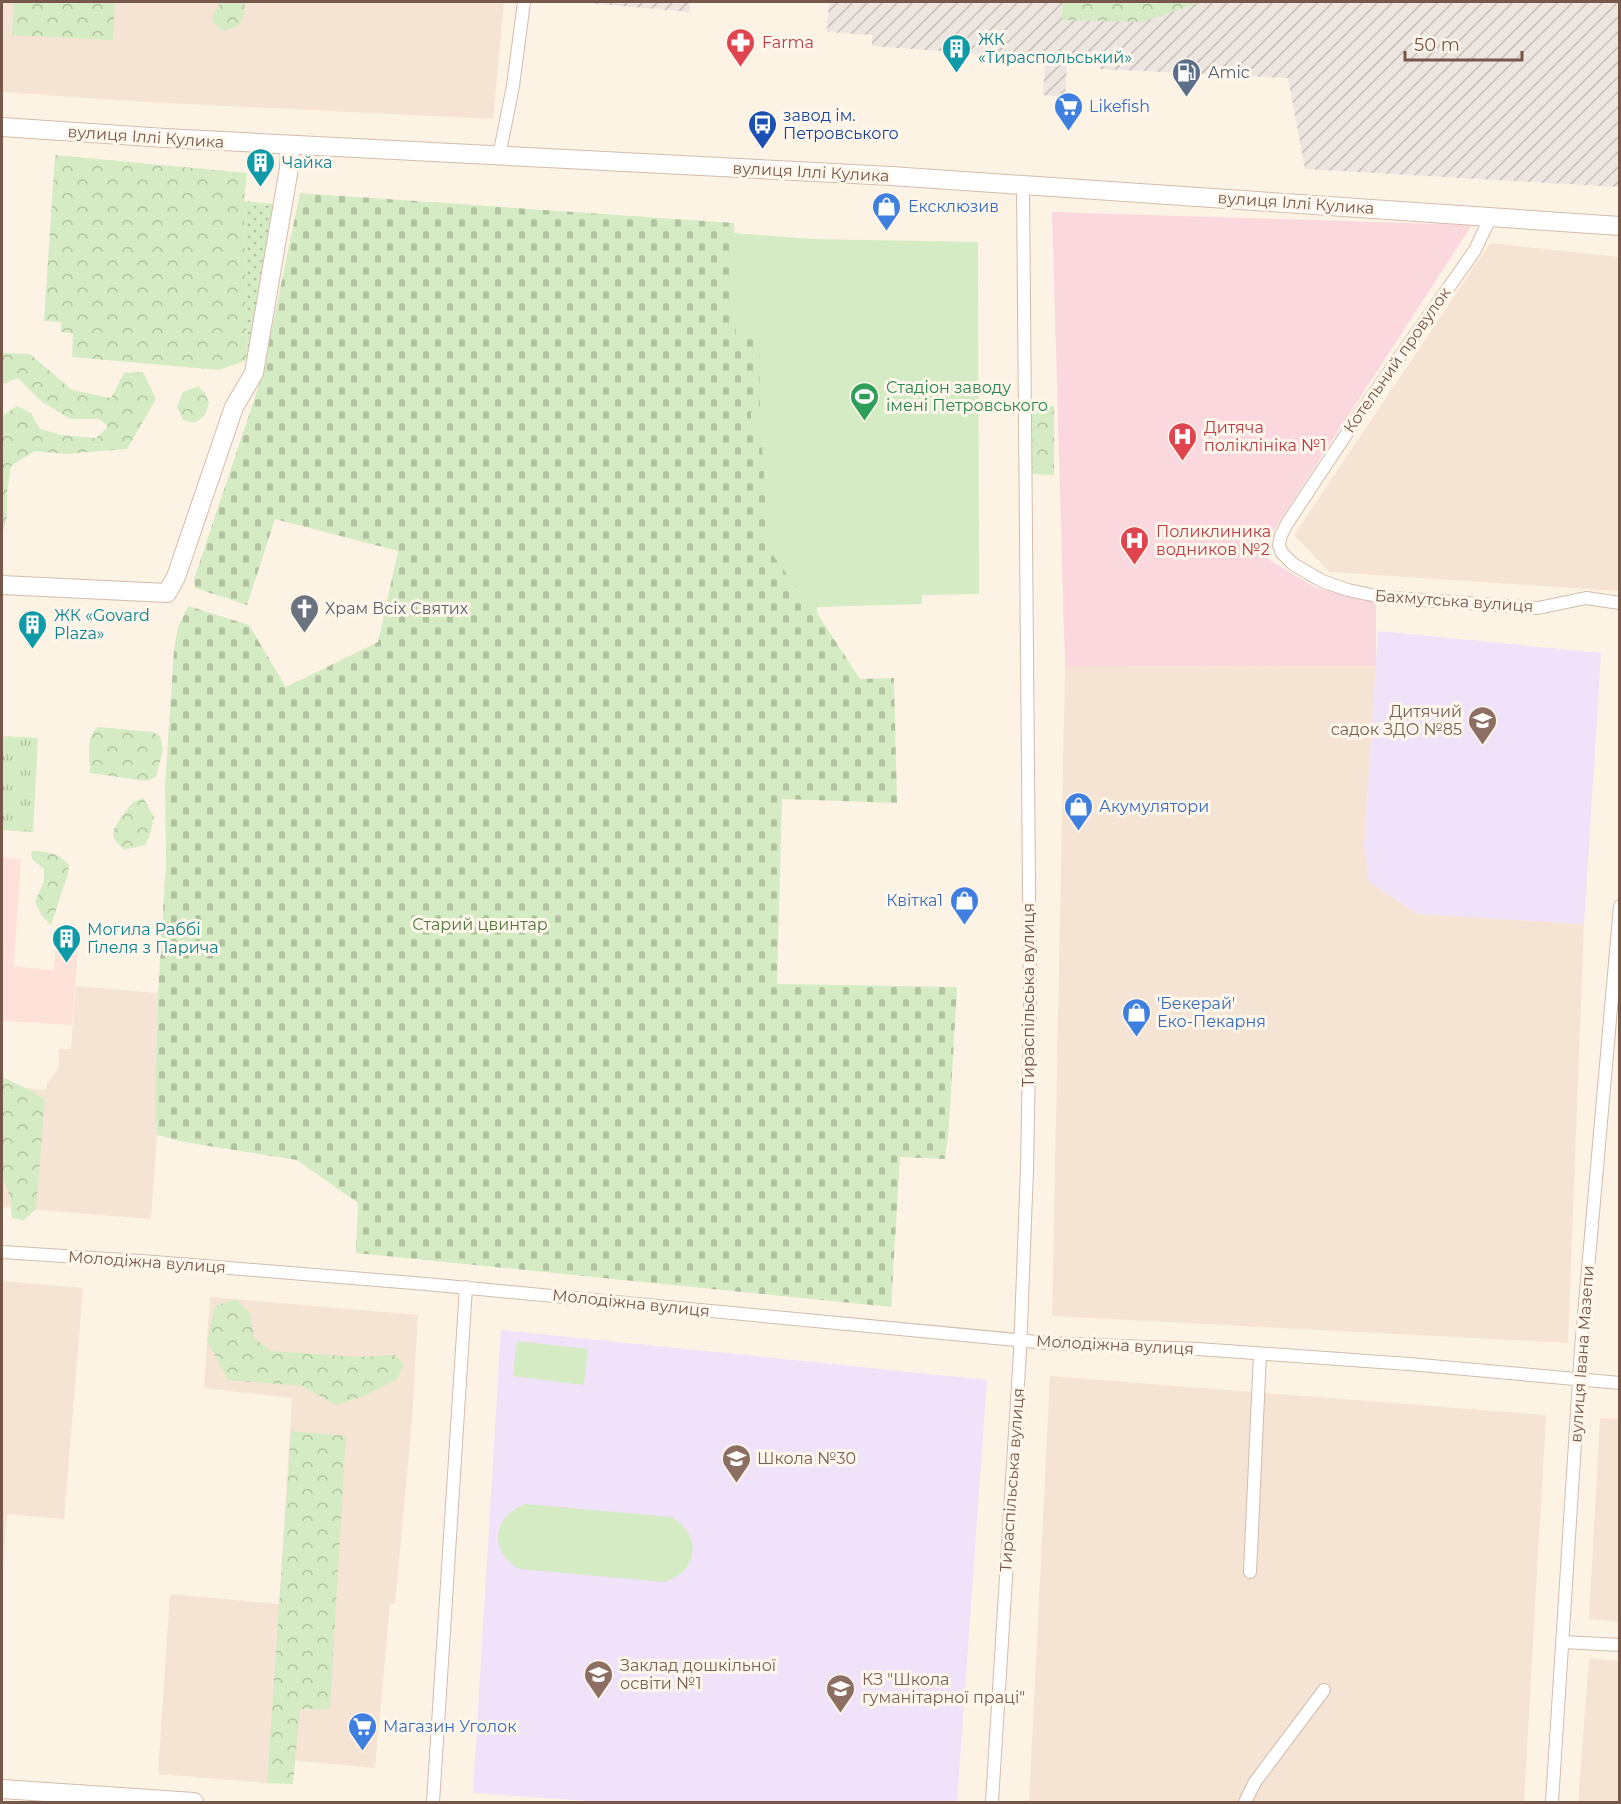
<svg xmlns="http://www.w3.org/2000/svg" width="1621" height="1804" viewBox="0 0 1621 1804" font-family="Montserrat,sans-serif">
<defs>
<pattern id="industrial-furrows" width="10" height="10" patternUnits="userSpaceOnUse" patternTransform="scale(1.5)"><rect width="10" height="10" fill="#ede5df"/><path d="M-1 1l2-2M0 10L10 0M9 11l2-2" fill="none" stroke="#c5bcb7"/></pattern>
<pattern id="grass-dots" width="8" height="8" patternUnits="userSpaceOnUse" patternTransform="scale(1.5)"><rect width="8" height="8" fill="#d5ebc3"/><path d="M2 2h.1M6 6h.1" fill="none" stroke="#b2c1a0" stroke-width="1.8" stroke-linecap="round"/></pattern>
<pattern id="forest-crowns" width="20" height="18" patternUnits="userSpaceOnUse" patternTransform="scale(1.5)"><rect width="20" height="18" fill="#d5ebc3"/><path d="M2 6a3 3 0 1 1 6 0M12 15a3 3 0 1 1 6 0" fill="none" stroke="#b2c1a0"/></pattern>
<pattern id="cemetery-stones" width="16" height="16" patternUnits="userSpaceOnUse" patternTransform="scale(1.5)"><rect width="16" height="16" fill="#d5ebc3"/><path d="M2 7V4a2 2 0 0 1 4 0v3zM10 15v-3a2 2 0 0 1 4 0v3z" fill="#b2c1a0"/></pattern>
<pattern id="park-tufts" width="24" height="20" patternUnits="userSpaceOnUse" patternTransform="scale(1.5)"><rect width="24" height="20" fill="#d5ebc3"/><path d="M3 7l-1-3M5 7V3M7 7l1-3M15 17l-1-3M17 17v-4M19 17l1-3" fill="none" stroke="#b2c1a0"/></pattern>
</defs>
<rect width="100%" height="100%" fill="#fdf3e5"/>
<g fill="#f5e4d3">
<polygon points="2,2 504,2 493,119 145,102 2,92"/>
<polygon points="1490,243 1619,257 1619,591 1330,572 1294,535"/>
<polygon points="1376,666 1364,847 1369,882 1418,914 1584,924 1568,1343 1052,1316 1065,667"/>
<polygon points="76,986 158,993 155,1103 157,1135 151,1219 2,1207 2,1086 46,1090 47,1083 58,1070 59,1049 71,1049"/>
<polygon points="2,1281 83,1288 64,1519 7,1514 2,1578"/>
<polygon points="210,1297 418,1315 412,1420 395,1604 390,1604 375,1768 269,1758 267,1783 158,1774 170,1594 279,1604 292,1398 204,1388"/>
<polygon points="1050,1376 1546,1415 1524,1802 1029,1802"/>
<polygon points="1600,1418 1619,1419 1619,1622 1589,1619"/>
<polygon points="1589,1658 1619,1661 1619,1802 1578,1802"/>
</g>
<polygon fill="#fee2d9" points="2,857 21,859 14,966 54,970 55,950 78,952 72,1025 2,1021"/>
<g fill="url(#industrial-furrows)">
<polygon points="577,2 690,2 690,12"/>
<polygon points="829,2 1619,2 1619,187 1305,169 1288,78 1100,69 1100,65 1067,63 1065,97 1043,95 1045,59 872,46 872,35 827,32"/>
</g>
<g fill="#f0e2f9">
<polygon points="1378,631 1601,653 1584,924 1418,914 1369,882 1364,847"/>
<polygon points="501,1330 987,1380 957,1802 604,1802 473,1793"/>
</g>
<polygon fill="#fbd8de" points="1052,212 1472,225 1268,539 1269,560 1316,588 1376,602 1376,666 1065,667"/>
<polygon fill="url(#grass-dots)" points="244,201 275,204 247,360"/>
<g fill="url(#forest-crowns)">
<polygon points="14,2 115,2 113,40 12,35"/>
<path d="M222,2H245C244,20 243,26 224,31C207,21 210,16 222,2Z"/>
<polygon points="1063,2 1201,2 1143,22 1062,20"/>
<polygon points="55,155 247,173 244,201 247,360 219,370 72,357 73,333 61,332 61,322 44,321"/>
<polygon points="2,353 30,354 72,390 111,398 124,373 143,372 156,399 127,449 65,454 35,451 11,466 7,492 7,517 3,531 2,416 17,406 31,413 40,429 61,435 96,438 108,427 100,419 70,419 41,401 18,378 2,384"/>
<polygon points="198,386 205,393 209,403 205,415 195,423 183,420 177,407 183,392"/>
<polygon points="1032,406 1054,406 1054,475 1032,474"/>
<path d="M98,727L153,732L160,736L163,749L156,777L145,781L90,773C90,759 85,737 98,727Z"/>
<polygon points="143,798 154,817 150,835 145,845 124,850 114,839 113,831 121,817 133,802"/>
<path d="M31,851C46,851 58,852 69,865L68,874L51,925L42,916L35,902L44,881V869L32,859Z"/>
<polygon points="2,1077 34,1092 45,1100 36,1209 24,1220 12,1218 10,1196 2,1177"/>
<polygon points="236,1299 250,1313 254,1338 271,1351 357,1357 395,1355 404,1364 397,1379 364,1396 336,1405 302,1386 228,1380 207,1341 215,1306"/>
<polygon points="291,1431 346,1436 330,1709 300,1709 293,1784 267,1783"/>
</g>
<polygon fill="url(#cemetery-stones)" points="300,193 734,223 736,334 759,334 800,591 809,604 817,607 817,613 860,679 894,678 897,803 782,799 777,984 957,987 949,1127 945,1159 900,1157 891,1307 356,1253 358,1203 297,1160 184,1142 157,1135 155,1103 158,993 166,864 165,785 174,650 178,627 188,606 249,625 286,687 378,642 398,551 275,519 247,605 195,588 194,579 262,376"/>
<polygon fill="url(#park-tufts)" points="2,736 38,738 33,832 2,830"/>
<g fill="#d5ebc3">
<polygon points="733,233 814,239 978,242 979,594 922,595 922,604 817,607 809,604 769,550 761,432 751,432 751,412 760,411 759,335 736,335"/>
<polygon points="517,1341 588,1349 584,1385 513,1376"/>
<path d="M526,1504L671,1517C702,1534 699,1571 665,1582L520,1569C488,1553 492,1515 526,1504Z"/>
</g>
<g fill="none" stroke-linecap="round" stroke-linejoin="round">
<defs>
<g id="street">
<polyline points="499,156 513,86 524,2"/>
<polyline points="1491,216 1475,250 1357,418 1288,522 1281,535 1279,545 1282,553 1293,564 1322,581 1348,590 1381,597 1538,608 1586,598 1620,603"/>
<polyline points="2,1252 155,1262 426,1284 1048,1343 1198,1349 1409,1364 1620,1383"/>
<polyline points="1250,1572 1260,1354"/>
<polyline points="1563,1642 1620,1645"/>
<polyline points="433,1802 466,1287"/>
<polyline points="992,1802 1020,1352 1027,1169 1030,1004 1023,186"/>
<polyline points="1245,1802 1255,1782 1324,1690"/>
<polyline points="1552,1802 1581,1349 1620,906"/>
</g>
<g id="secondary">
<polyline points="2,127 165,138 891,176 1620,226"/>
<polyline points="2,585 167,593 176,577 234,407 254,373 289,168 290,145"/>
<polyline points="2,1789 194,1802"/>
</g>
</defs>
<use href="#street" stroke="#d1bcad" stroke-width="14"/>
<use href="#secondary" stroke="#d4bbab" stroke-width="20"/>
<use href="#street" stroke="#fff" stroke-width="12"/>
<use href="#secondary" stroke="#fff" stroke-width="18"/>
</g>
<defs>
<symbol id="pharmacy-pin" viewBox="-11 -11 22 30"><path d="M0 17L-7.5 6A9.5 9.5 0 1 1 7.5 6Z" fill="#e0444e" stroke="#fff7ec"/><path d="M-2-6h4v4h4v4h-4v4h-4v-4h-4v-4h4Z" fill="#fff"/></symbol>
<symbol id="building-pin" viewBox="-11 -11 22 30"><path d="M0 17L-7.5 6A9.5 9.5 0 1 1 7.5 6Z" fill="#0f9aa8" stroke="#fff7ec"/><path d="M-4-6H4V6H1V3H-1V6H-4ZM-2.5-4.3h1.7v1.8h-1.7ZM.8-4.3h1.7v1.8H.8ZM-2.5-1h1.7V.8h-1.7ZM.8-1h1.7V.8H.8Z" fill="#fff"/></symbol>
<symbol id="fuel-pin" viewBox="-11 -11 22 30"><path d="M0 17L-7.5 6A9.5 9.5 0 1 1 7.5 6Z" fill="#5c6f8a" stroke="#fff7ec"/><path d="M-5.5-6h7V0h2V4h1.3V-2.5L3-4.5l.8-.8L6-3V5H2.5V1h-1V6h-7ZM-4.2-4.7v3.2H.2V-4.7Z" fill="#fff"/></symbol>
<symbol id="supermarket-pin" viewBox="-11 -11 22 30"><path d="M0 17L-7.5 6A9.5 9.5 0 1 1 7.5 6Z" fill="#3f7fe0" stroke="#fff7ec"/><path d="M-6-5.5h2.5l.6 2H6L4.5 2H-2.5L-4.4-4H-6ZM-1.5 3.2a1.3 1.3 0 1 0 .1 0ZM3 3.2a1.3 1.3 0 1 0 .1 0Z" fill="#fff"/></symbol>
<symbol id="bus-pin" viewBox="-11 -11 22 30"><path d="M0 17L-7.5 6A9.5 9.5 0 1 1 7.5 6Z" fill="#1a4fb4" stroke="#fff7ec"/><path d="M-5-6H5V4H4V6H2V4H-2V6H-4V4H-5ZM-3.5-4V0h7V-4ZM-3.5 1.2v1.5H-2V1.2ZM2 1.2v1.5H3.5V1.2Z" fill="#fff"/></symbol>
<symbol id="shop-pin" viewBox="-11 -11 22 30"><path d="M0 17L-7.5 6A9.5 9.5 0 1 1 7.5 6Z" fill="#3f7fe0" stroke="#fff7ec"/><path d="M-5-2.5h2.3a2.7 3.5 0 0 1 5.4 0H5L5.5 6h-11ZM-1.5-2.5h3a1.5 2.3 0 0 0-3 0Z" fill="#fff"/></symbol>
<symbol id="stadium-pin" viewBox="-11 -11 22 30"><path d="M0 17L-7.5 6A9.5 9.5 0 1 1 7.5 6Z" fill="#2e9e5b" stroke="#fff7ec"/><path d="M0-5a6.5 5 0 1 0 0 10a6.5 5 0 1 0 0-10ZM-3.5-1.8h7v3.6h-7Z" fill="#fff"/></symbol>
<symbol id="hospital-pin" viewBox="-11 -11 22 30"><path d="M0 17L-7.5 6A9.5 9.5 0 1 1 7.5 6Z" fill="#e0444e" stroke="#fff7ec"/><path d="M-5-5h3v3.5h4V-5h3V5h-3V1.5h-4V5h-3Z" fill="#fff"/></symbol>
<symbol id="church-pin" viewBox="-11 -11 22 30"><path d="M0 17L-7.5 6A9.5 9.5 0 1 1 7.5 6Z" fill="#6b7280" stroke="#fff7ec"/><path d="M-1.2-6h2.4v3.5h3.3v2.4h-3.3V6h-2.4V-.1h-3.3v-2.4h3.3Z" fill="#fff"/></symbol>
<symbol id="school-pin" viewBox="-11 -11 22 30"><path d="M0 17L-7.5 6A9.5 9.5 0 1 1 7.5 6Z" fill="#8d6e63" stroke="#fff7ec"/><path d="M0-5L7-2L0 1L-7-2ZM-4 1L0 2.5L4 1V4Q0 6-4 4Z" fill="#fff"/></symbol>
</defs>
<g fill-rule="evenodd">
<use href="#pharmacy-pin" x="724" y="26" width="33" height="45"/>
<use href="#building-pin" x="940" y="32" width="33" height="45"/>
<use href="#fuel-pin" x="1170" y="56" width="33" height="45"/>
<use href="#supermarket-pin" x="1052" y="90" width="33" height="45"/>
<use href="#bus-pin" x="746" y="108" width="33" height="45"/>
<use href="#building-pin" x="244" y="146" width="33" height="45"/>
<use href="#shop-pin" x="870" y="190" width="33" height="45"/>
<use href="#stadium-pin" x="848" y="380" width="33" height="45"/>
<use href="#hospital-pin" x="1166" y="420" width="33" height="45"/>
<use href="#hospital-pin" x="1118" y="524" width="33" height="45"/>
<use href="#church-pin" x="288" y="592" width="33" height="45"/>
<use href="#building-pin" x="16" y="608" width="33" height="45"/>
<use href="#school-pin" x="1466" y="704" width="33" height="45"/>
<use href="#shop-pin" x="1062" y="790" width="33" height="45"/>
<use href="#shop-pin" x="948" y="884" width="33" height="45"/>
<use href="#building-pin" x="50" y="922" width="33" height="45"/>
<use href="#shop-pin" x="1120" y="996" width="33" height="45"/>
<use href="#school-pin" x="720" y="1442" width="33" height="45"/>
<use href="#school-pin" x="582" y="1658" width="33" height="45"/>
<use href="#school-pin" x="824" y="1672" width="33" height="45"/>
<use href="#supermarket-pin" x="346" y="1710" width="33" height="45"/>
</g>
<g text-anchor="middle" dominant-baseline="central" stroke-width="6" stroke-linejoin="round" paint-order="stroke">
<g font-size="16" fill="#0d838f" stroke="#fff7ec" text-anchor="start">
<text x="978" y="39">ЖК<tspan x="978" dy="18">«Тираспольський»</tspan></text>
<text x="282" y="162">Чайка</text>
<text x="54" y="615">ЖК «Govard<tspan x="54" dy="18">Plaza»</tspan></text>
<text x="87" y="929">Могила Раббі<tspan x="87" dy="18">Гілеля з Парича</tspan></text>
</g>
<g font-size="16" fill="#be3a42" stroke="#fff7ec" text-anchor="start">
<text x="762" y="42">Farma</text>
<text x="1204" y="427">Дитяча<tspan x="1204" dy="18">поліклініка №1</tspan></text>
<text x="1156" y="531">Поликлиника<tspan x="1156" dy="18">водников №2</tspan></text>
</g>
<g font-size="16" fill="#4e5e75" stroke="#fff7ec" text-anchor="start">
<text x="1208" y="72">Amic</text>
</g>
<g font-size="16" fill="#366cbe" stroke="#fff7ec" text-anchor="start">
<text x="1089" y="106">Likefish</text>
<text x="908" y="206">Ексклюзив</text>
<text x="1099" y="806">Акумулятори</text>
<text x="943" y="900" text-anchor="end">Квітка1</text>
<text x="1157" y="1003">'Бекерай'<tspan x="1157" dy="18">Еко-Пекарня</tspan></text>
<text x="383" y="1726">Магазин Уголок</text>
</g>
<g font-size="16" fill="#164399" stroke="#fff7ec" text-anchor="start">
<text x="783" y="115">завод ім.<tspan x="783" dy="18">Петровського</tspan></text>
</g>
<g font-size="16" fill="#775749" stroke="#fff7ec">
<text transform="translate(146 137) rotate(4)">вулиця Іллі Кулика</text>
<text transform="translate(811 172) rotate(3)">вулиця Іллі Кулика</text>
<text transform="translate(1296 203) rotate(4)">вулиця Іллі Кулика</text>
<text transform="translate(1397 360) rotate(-55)">Котельний провулок</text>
<text transform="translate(1454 601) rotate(4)">Бахмутська вулиця</text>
<text transform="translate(1028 995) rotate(-90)">Тираспільська вулиця</text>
<text transform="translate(147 1262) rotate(4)">Молодіжна вулиця</text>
<text transform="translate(631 1303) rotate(6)">Молодіжна вулиця</text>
<text transform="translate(1115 1345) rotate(3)">Молодіжна вулиця</text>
<text transform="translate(1582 1354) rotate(-86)">вулиця Івана Мазепи</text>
<text transform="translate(1012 1480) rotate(-86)">Тираспільська вулиця</text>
</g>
<g font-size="16" fill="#27864d" stroke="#fff7ec" text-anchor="start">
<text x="886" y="387">Стадіон заводу<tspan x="886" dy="18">імені Петровського</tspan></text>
</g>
<g font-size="16" fill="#5b616d" stroke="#fff7ec" text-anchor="start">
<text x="325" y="608">Храм Всіх Святих</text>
</g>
<g font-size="16" fill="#785e54" stroke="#fff7ec" text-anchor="start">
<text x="1462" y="711" text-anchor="end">Дитячий<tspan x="1462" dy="18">садок ЗДО №85</tspan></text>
<text x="757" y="1458">Школа №30</text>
<text x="620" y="1665">Заклад дошкільної<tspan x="620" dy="18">освіти №1</tspan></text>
<text x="862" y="1679">КЗ "Школа<tspan x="862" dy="18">гуманітарної праці"</tspan></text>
</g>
<g font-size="16" fill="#52773e" stroke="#fff7ec">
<text x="480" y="924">Старий цвинтар</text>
</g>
</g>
<rect width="1621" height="1804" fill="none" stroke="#775749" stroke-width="6"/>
<path d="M1405 51v9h117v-9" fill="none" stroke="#775749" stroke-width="3"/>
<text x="1414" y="51" font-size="18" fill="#775749" stroke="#fff7ec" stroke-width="4.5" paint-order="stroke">50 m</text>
</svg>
